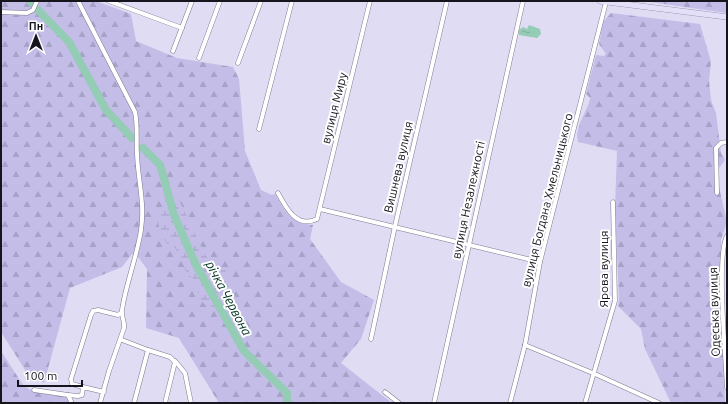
<svg xmlns="http://www.w3.org/2000/svg" width="728" height="404" viewBox="0 0 728 404" font-family="Ubuntu,sans-serif">
<defs>
<pattern id="forest-firs" width="22" height="20" patternUnits="userSpaceOnUse"><rect width="22" height="20" fill="#c3bde8"/><path d="M5 1l3.5 6h-7zM16 11l3.5 6h-7z" fill="#a7a2c7"/></pattern>
<pattern id="wetland-marsh" width="20" height="14" patternUnits="userSpaceOnUse"><rect width="20" height="14" fill="#c3bde8"/><path d="M1 5h8M5 5V1M11 12h8M15 12V8" fill="none" stroke="#a7a2c7"/></pattern>
<pattern id="water-ripples" width="26" height="14" patternUnits="userSpaceOnUse"><rect width="26" height="14" fill="#94ccb5"/><path d="M2 4q2-2 4 0t4 0M15 11q2-2 4 0t4 0" fill="none" stroke="#7fae9b"/></pattern>
</defs>
<rect width="100%" height="100%" fill="#dfdcf4"/>
<g fill="url(#forest-firs)">
<path d="M1,1H96L131,14L136,41L177,58L233,67L239,79L245,151L261,190L272,195L275,194C286,212 290,223 313,225L310,239L341,282L374,300L361,339L341,363L392,403H219L179,338L146,328L147,269L138,257L132,254L122,267L70,288L44,383L29,376L1,332Z"/>
<polygon points="643,1 727,1 727,13"/>
<polygon points="611,13 700,24 711,62 709,81 711,100 716,113 721,153 725,160 719,168 718,183 727,222 721,240 725,403 671,403 645,349 641,329 618,306 619,299 615,207 617,151 578,142 577,134 580,123 589,103 590,98 586,94 596,55 604,56 606,54 599,44 603,22"/>
<polygon points="1,351 23,385 32,391 67,396 69,403 1,403"/>
</g>
<path fill="url(#wetland-marsh)" d="M167,196H173L179,200L205,255L212,262L226,271L229,277L225,294L228,310L220,314C207,308 194,299 199,283L187,274L181,258L175,248L166,243L158,224Z"/>
<polygon fill="url(#water-ripples)" points="529,25 540,29 541,34 537,38 519,35 519,30 523,27 527,29"/>
<g fill="none" stroke-linecap="round" stroke-linejoin="round">
<g stroke="#94ccb5" stroke-width="8">
<polyline points="30,1 33,4"/>
<polyline points="38,10 69,42 106,110 132,138"/>
<polyline points="143,148 160,165 166,185"/>
<polyline points="167,190 174,215 196,265 244,351 287,393 287,403"/>
</g>
<defs>
<g id="street">
<path d="M78,1L135,112C138,126 136,139 137,154C138,181 145,202 141,230C137,257 126,283 122,310C121,316 125,322 124,328L109,371L100,403"/>
<polyline points="109,1 182,28"/>
<polyline points="1,12 27,13 33,10 37,1"/>
<polyline points="173,51 192,1"/>
<polyline points="199,58 220,1"/>
<polyline points="238,63 261,1"/>
<polyline points="259,129 292,1"/>
<path d="M278,193C286,208 297,229 317,219L370,1"/>
<polyline points="717,193 716,148 721,143 727,142"/>
<polyline points="320,209 540,262"/>
<path d="M727,236C716,256 726,359 727,388"/>
<polyline points="371,339 395,226 447,1"/>
<polyline points="122,340 148,350 134,403"/>
<polyline points="525,345 595,374 659,403"/>
<polyline points="148,350 170,357 175,362 165,403"/>
<polyline points="175,361 185,373 191,403"/>
<polyline points="83,387 72,384 71,379 91,315 93,311 98,310 118,315 121,313"/>
<polyline points="34,390 68,395 71,401"/>
<polyline points="385,392 399,403"/>
<polyline points="68,395 78,396 82,395 83,387 104,392"/>
<polyline points="434,403 523,1"/>
<polyline points="510,403 525,345 540,262 606,2"/>
<polyline points="585,403 615,301 613,202"/>
</g>
<polyline id="secondary" points="600,1 727,17"/>
</defs>
<use href="#street" stroke="#7c798f" stroke-width="5"/>
<use href="#secondary" stroke="#7c798f" stroke-width="6"/>
<use href="#street" stroke="#fff" stroke-width="4"/>
<use href="#secondary" stroke="#e3dff8" stroke-width="5.5"/>
</g>
<g text-anchor="middle" dominant-baseline="central" stroke-width="4" stroke-linejoin="round" paint-order="stroke">
<g font-size="12" fill="#16151d" stroke="#fff">
<text transform="translate(334 108) rotate(-76)">вулиця Миру</text>
<text transform="translate(398 167) rotate(-77)">Вишнева вулиця</text>
<text transform="translate(468 200) rotate(-78)">вулиця Незалежності</text>
<text transform="translate(547 200) rotate(-76)">вулиця Богдана Хмельницького</text>
<text transform="translate(603 269) rotate(-90)">Ярова вулиця</text>
<text transform="translate(714 312) rotate(-92)">Одеська вулиця</text>
</g>
<g font-size="13" font-style="italic" fill="#003324" stroke="#fff">
<text transform="translate(229 298) rotate(62)">річка Червона</text>
</g>
</g>
<rect width="728" height="404" fill="none" stroke="#16151d" stroke-width="4"/>
<g transform="translate(36 36)" stroke="#ffffff" stroke-width="3" paint-order="stroke">
<path d="M0-3L7 15L0 10L-7 15Z" fill="#16151d"/>
<text y="-6" font-size="11" font-weight="bold" text-anchor="middle" fill="#16151d">Пн</text>
</g>
<path d="M18 380v6h64v-6" fill="none" stroke="#16151d" stroke-width="2"/>
<text x="24" y="380" font-size="12" fill="#16151d" stroke="#ffffff" stroke-width="3" paint-order="stroke">100 m</text>
</svg>
